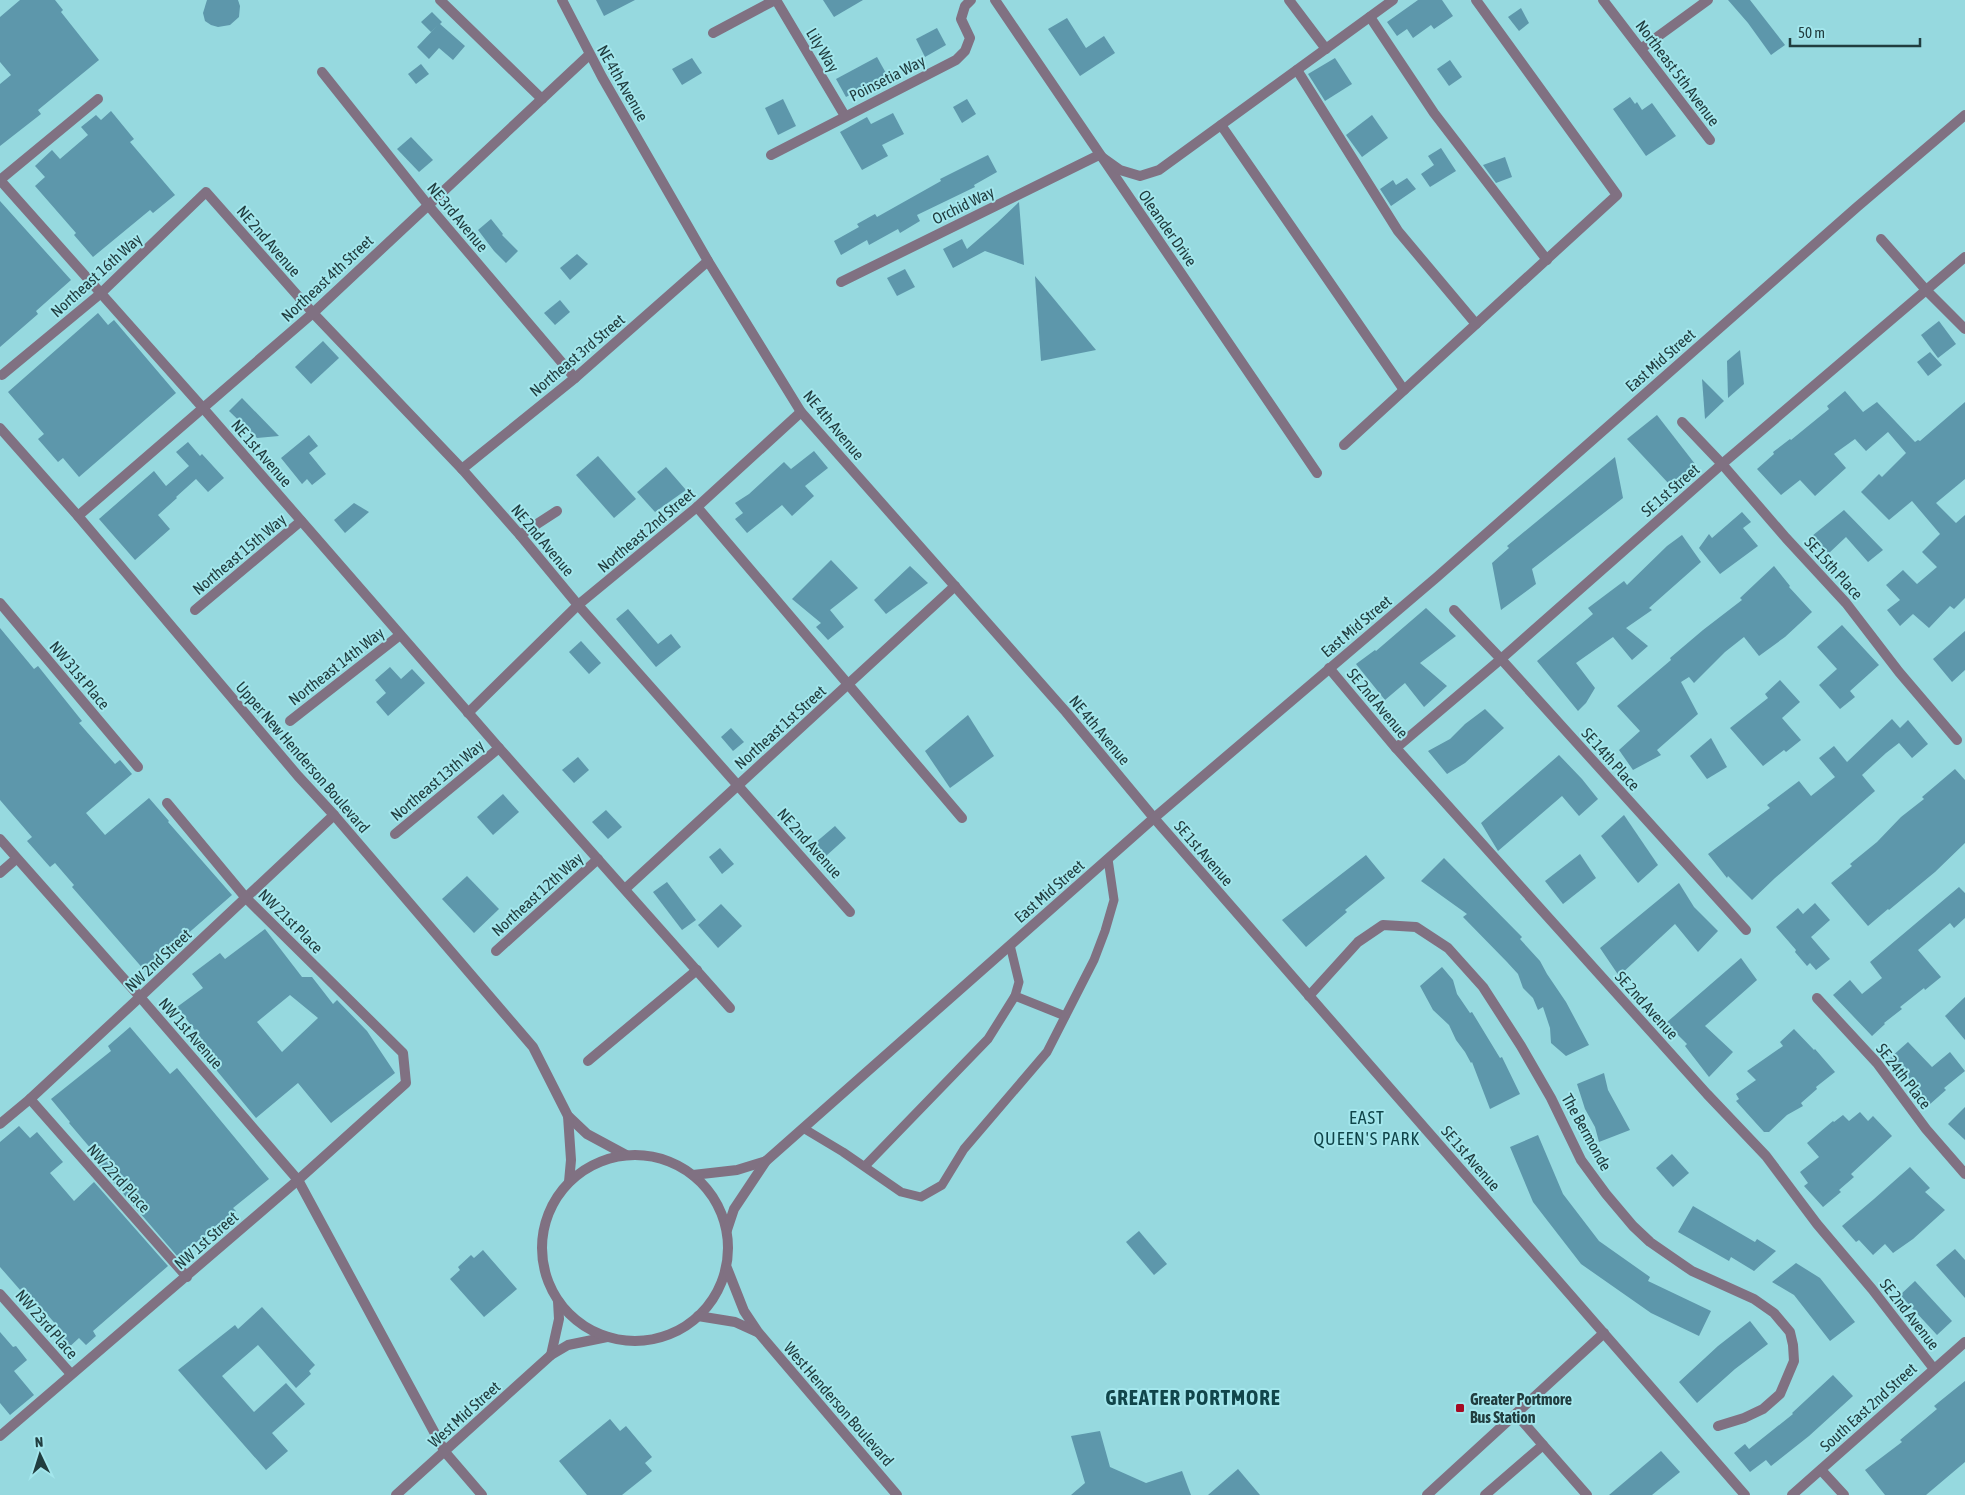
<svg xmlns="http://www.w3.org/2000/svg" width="1965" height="1495" viewBox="0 0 1965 1495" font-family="'Asap Condensed',sans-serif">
<rect width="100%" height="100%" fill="#96d9df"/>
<g fill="#5d97ab" fill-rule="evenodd">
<polygon points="20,0 55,0 63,10 61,12 99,60 38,110 41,114 0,146 0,84 11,75 0,62 0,17"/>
<polygon points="207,0 238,0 240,6 239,17 230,25 218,27 211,25 205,21 203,13"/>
<polygon points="596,0 635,0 604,16"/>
<polygon points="823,0 863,0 834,17"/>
<polygon points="1418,0 1442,0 1453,16 1434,29 1431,25 1413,38 1407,29 1397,36 1387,22"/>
<polygon points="1728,0 1750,0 1785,45 1771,55 1748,23"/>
<polygon points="1521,8 1529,23 1519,31 1508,17"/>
<polygon points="432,12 442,22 440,24 465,46 453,60 439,48 429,59 417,47 437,26 431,32 421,22"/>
<polygon points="1067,18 1086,48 1104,36 1115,53 1080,76 1048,29"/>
<polygon points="937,28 946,45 925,57 916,39"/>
<polygon points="877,57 887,75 846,97 836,79"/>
<polygon points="692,58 702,73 682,85 672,69"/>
<polygon points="1335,58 1352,84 1325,101 1308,74"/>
<polygon points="1450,60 1462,77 1449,86 1437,69"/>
<polygon points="421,64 429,74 416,84 408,74"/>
<polygon points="1630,97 1635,104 1637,102 1642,110 1652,103 1676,136 1646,156 1613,109"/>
<polygon points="783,99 796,126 778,135 765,108"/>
<polygon points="967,99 976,114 962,123 953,107"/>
<polygon points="111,111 134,139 130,142 175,195 153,213 150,210 93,257 74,235 76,233 35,186 45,177 35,166 52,150 60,159 88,135 81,127 96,115 101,120"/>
<polygon points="893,113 904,134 882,145 888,156 862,170 840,132 867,117 871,124"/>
<polygon points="1372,115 1388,138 1362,157 1346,135"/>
<polygon points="411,137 433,160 419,172 397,149"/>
<polygon points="1441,148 1456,171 1430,187 1421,174 1434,165 1428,156"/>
<polygon points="988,155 997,172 974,185 975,187 917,215 920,221 900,233 898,229 869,245 867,240 841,255 834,241 859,227 857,224 875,214 877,217 941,181 940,179"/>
<polygon points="1505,157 1512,177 1496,183 1483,165"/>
<polygon points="1407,178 1416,189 1391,206 1380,189 1393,180 1396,185"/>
<polygon points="0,201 71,280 36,311 38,314 0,347"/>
<polygon points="1019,202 1024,265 985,251 953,268 943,249 962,239 967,249 997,223"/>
<polygon points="491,219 503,234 502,235 518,251 506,263 494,251 478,230"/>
<polygon points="577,254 588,264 570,280 560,268"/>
<polygon points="905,269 915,287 897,296 887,278"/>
<polygon points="1035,276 1096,350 1041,361"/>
<polygon points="560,300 570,312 555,325 544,313"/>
<polygon points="98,313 108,325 114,320 176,393 79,477 63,458 58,462 38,439 44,434 8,392"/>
<polygon points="1939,321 1956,344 1938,358 1921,335"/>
<polygon points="323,341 339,358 311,384 295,367"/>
<polygon points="1740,350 1744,384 1728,398 1727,361"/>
<polygon points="1930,352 1942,365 1928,376 1917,362"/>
<polygon points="1702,379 1724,401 1705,419"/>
<polygon points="1845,391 1863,412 1877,402 1915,442 1918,440 1920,441 1965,402 1965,479 1936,503 1956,523 1965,515 1965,598 1954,609 1950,606 1929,628 1913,614 1900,626 1887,610 1900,600 1886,585 1903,570 1917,584 1937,567 1922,552 1940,534 1912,501 1889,520 1861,492 1879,474 1882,477 1906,453 1888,432 1866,451 1855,439 1834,454 1846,468 1815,496 1800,480 1781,495 1757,469 1774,454 1773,452 1790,439 1791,440 1829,409 1827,406"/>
<polygon points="242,398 279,436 257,438 229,411"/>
<polygon points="1657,415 1695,464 1670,485 1627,439"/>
<polygon points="309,435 318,446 309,453 326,474 312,485 307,479 302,484 281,458"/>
<polygon points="188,442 200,456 202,454 224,478 208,492 196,479 176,497 177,498 158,515 170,529 135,560 99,519 154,471 166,486 189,466 176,452"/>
<polygon points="814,451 828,468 805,486 814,496 792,516 782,505 747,533 735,519 743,513 735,503 749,494 784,462 791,469"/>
<polygon points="598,456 636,499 614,518 576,475"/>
<polygon points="1615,457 1623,498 1532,569 1536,584 1501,610 1492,563 1509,548 1507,546"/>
<polygon points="666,467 686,490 655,512 637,492"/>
<polygon points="354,503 369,512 345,533 334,520"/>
<polygon points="1844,510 1883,550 1868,562 1846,537 1828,554 1812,536"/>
<polygon points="1742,512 1751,522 1743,528 1758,546 1720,574 1699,548 1709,534 1712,538"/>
<polygon points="1682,535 1701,562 1649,608 1652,610 1626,628 1648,646 1632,660 1613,637 1576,663 1595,688 1586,703 1578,711 1537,661 1593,614 1588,608 1624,581 1627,585 1667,546"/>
<polygon points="831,560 858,588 830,610 844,627 828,640 816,627 821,623 792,599"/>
<polygon points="910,566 928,583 886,614 874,600"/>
<polygon points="1774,566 1790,586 1789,587 1812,612 1785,637 1759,656 1744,637 1725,652 1694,683 1689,677 1681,682 1698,714 1657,750 1661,755 1633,770 1619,750 1640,731 1617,706 1671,660 1670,658 1703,630 1742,600 1740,598"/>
<polygon points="1426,608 1456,636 1420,663 1447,686 1424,707 1405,683 1385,700 1356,664 1375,650 1376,651"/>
<polygon points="628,609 658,644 671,634 681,647 656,667 616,619"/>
<polygon points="1842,625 1879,665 1850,691 1855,697 1840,709 1819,685 1837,669 1817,647"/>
<polygon points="0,628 34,669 38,666 82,721 79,723 115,764 120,760 132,774 86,813 105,835 149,798 169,821 168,822 232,895 145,971 72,887 74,885 55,863 50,867 27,841 32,837 0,800"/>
<polygon points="1965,631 1965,670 1952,682 1933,659"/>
<polygon points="581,641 601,663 589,674 569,652"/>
<polygon points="390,667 401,679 412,669 425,683 388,716 376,702 386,693 375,680"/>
<polygon points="1780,680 1800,702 1782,718 1801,740 1786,752 1784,750 1763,766 1730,728 1768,698 1765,694"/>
<polygon points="1485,709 1504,728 1465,763 1447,774 1428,751 1450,739 1465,724"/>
<polygon points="968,715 994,756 950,788 925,751"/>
<polygon points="1892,719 1900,728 1908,720 1928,744 1912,758 1899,743 1886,753 1862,775 1875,791 1775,878 1752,900 1728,876 1727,878 1708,854 1770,808 1767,805 1799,781 1811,796 1835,777 1819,758 1834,746 1847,762"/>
<polygon points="731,728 744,742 733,751 721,737"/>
<polygon points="1711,738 1727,767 1707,779 1690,756"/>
<polygon points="1559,755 1582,779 1598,799 1579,816 1562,796 1498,851 1481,823"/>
<polygon points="578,757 589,770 574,783 562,770"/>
<polygon points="1955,769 1965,780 1965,843 1935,872 1889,910 1888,909 1868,926 1831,883 1852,866 1850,864 1877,842 1901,817 1924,799 1922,797"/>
<polygon points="503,794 519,812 493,835 477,817"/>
<polygon points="606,810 622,827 608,839 592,822"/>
<polygon points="1624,815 1658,865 1638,883 1601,836"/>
<polygon points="835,826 846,838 826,856 815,843"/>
<polygon points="720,848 734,864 722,874 709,857"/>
<polygon points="1580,854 1596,878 1563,904 1545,881"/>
<polygon points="1366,855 1385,878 1345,910 1347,912 1306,947 1282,920"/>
<polygon points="1444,858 1522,937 1520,939 1540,961 1547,974 1566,1002 1589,1045 1566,1056 1551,1043 1550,1028 1543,1007 1538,1010 1533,998 1523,988 1518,974 1507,962 1463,917 1467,914 1421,881"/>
<polygon points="467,876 499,909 474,933 442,899"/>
<polygon points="667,882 696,920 682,930 653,892"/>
<polygon points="1679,883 1694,907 1718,931 1698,952 1675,924 1619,976 1600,948"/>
<polygon points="1959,887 1965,893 1965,918 1954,928 1950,923 1918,950 1941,977 1925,990 1924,988 1900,1007 1902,1009 1884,1023 1885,1024 1872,1036 1833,995 1850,980 1862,994 1882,978 1870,962"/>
<polygon points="1815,903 1830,920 1811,937 1830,959 1816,970 1810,963 1807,966 1795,952 1796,950 1776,927 1798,908 1803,914"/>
<polygon points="721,904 742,926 718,948 698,925"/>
<path d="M265,929L302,977H312L333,1004L337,1000L367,1031L395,1073L331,1123L298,1083L256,1118L208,1060L214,1055L177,1007L203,988L192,974L220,953L225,959ZM290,995L318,1018L282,1052L257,1022Z"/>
<polygon points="1741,958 1757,980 1705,1026 1733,1052 1709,1077 1685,1046 1687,1044 1666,1023"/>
<polygon points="1442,967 1453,980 1457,994 1470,1013 1472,1012 1500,1058 1502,1057 1520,1094 1490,1109 1472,1062 1471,1063 1465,1052 1456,1040 1449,1025 1433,1010 1420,986"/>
<polygon points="1965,997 1965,1040 1945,1016"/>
<polygon points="130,1027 170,1074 177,1068 269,1179 233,1208 236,1211 178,1257 94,1160 98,1157 69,1123 70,1122 51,1099 111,1051 108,1046"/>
<polygon points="1794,1029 1814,1050 1815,1049 1835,1072 1816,1087 1817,1089 1801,1103 1803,1106 1787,1115 1769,1132 1764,1132 1736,1101 1739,1099 1736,1094 1756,1080 1747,1071 1783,1046 1780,1042"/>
<polygon points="1908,1042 1932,1067 1950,1052 1965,1071 1944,1088 1946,1090 1929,1105 1913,1085 1914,1084 1890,1058"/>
<polygon points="1604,1073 1608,1090 1630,1130 1599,1142 1595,1127 1585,1109 1577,1084"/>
<polygon points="1965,1107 1965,1140 1948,1124"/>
<polygon points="1860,1112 1868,1121 1873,1116 1892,1136 1851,1174 1854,1177 1839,1190 1841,1192 1823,1207 1804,1186 1808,1183 1800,1172 1819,1157 1807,1143 1833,1121 1834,1122 1843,1115 1849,1121"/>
<polygon points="19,1126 30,1138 37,1132 63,1162 50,1173 74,1201 94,1182 168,1266 93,1331 96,1336 86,1345 79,1338 66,1350 52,1334 59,1328 24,1288 21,1291 0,1267 0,1142"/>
<polygon points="1538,1135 1563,1194 1599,1241 1650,1277 1648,1281 1711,1311 1699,1336 1651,1313 1581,1264 1533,1202 1510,1147"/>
<polygon points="1672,1154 1689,1173 1673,1187 1656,1168"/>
<polygon points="1910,1167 1930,1188 1925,1192 1945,1210 1913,1239 1893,1253 1885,1244 1873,1255 1859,1240 1856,1242 1842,1226 1874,1199"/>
<polygon points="1693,1206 1755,1242 1757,1239 1776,1251 1754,1271 1731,1257 1729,1261 1678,1232"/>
<polygon points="1139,1231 1167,1264 1154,1275 1126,1242"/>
<polygon points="1955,1249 1965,1260 1965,1298 1936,1265"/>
<polygon points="483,1250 517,1289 484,1317 450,1279 460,1270 458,1267 471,1255 474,1258"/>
<polygon points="1796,1263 1820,1278 1855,1322 1830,1341 1794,1295 1772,1282"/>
<polygon points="1915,1281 1952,1321 1937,1335 1900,1295"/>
<polygon points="262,1307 315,1365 309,1371 311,1374 296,1388 258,1345 222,1376 254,1412 286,1383 305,1404 272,1433 288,1451 266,1470 178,1370 235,1325 238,1329"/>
<polygon points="1750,1321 1768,1344 1735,1369 1697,1403 1679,1382 1718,1346"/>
<polygon points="0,1332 13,1347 16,1346 27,1360 14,1371 34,1395 10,1415 0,1403"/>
<polygon points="1833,1375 1853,1396 1809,1436 1771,1466 1766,1460 1750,1472 1734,1453 1745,1444 1749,1449 1793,1414 1792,1413"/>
<polygon points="1965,1381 1965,1462 1926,1495 1885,1495 1865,1470 1902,1442 1900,1440 1937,1409 1934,1406"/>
<polygon points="610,1419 620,1431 626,1426 652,1457 645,1463 652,1471 622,1495 587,1495 559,1461"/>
<polygon points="1100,1431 1110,1467 1146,1483 1182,1471 1191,1495 1071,1495 1085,1483 1071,1436"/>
<polygon points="1661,1451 1680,1472 1652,1495 1609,1495"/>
<polygon points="1238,1469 1260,1495 1208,1495"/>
</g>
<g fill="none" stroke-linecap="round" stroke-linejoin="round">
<g stroke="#807182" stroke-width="9">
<polyline points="1015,996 1065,1016"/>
<polyline points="803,1128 843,1152 901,1192 921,1197 942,1185 964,1149 1047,1052 1094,960 1105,931 1114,900 1108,859"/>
<polyline points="865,1166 988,1039 1015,996 1019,982 1010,945"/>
</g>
<g stroke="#807182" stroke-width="10">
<polyline points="440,0 542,99"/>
<polyline points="562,0 602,77 708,261 801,412 1066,712 1154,818 1745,1495"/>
<polyline points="776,0 845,116"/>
<polyline points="995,0 1317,473"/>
<polyline points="1289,0 1326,49"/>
<polyline points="1603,0 1710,140"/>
<polyline points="1370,17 1434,113 1547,260"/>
<polyline points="713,33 775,0"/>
<polyline points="1642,48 1708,0"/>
<polyline points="1297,70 1398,231 1476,324"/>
<polyline points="322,72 428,205 575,378"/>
<polyline points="1221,125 1404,390"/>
<polyline points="771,155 956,60 965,51 970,38 961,19 965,6 971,0"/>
<polyline points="0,180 203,408 499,748 730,1008"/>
<polyline points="0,180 98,99"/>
<polyline points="1881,239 1926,290 1965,329"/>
<polyline points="841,282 1099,155 1120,170 1140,176 1159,170 1393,0"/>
<polyline points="2,375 100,294 206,192 313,313 462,469 520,535 578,605 850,912"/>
<polyline points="1682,422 1722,464 1786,538 1846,603 1899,672 1957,740"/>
<polyline points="1344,445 1617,195 1476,0"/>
<polyline points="462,469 575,378 708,261"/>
<polyline points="697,507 962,818"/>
<polyline points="78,516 313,313 589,55"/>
<polyline points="520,535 557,511"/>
<polyline points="0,603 138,767"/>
<polyline points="195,610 301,521"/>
<polyline points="1454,610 1501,659 1746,930"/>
<polyline points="1329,668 1396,748 1707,1094 1766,1156 1817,1224 1872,1289 1934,1369"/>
<polyline points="468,713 578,605 697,507 801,412"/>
<polyline points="290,721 400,635"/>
<polyline points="1396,748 1501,659 1722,464 1965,257"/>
<polyline points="395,834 499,748"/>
<polyline points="0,839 140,997 298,1180 445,1452 482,1495"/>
<polyline points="0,873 16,859"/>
<polyline points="625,889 955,586"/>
<polyline points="496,951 598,859"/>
<polyline points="1309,996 1358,942 1383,925 1416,927 1448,948 1483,987 1521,1046 1551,1098 1581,1160 1606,1194 1633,1226 1650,1242 1692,1271 1754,1299 1774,1313 1790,1332 1793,1345 1794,1361 1780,1394 1763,1409 1744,1418 1718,1426"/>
<polyline points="1817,998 1877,1063 1926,1129 1965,1174"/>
<polyline points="588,1061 697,970"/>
<polyline points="30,1099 187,1277"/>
<polyline points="0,1124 30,1099 140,997 334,815"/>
<polyline points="0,1294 71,1374"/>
<polyline points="551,1355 559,1319 558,1301"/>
<polyline points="1516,1414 1543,1445"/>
<polyline points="0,1436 298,1180 406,1083 403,1053 246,898 167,803"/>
<polyline points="1821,1470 1844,1495"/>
<polyline points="396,1495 551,1355 568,1345 607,1337"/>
<polyline points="1427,1495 1604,1333"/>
<polyline points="1485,1495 1543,1445 1587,1495"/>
<polyline points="1792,1495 1965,1342"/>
</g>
<g stroke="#807182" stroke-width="10">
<polyline points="0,428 78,516 298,776 334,815 533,1047 568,1116 587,1134 626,1155"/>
<polyline points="568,1116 571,1160 569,1182"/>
<circle cx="635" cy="1248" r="93"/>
<polyline points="693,1175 737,1170 766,1161"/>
<polyline points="727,1230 734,1209 766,1161 1154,818 1437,577 1857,207 1965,115"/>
<polyline points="727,1268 744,1311 758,1332 897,1495"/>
<polyline points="698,1316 735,1322 757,1332"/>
</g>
</g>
<rect fill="#a50a23" stroke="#a3e6ec" stroke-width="2" x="1455" y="1403" width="10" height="10" rx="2.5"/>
<g text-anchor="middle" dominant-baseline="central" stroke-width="4" stroke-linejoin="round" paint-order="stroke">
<g font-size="16" fill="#213d3f" stroke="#a3e6ec">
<text transform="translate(823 50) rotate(59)">Lily Way</text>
<text transform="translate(1678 73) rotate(53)">Northeast 5th Avenue</text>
<text transform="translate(887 78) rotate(-27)">Poinsetia Way</text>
<text transform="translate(623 83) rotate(60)">NE 4th Avenue</text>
<text transform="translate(963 205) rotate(-26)">Orchid Way</text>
<text transform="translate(458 217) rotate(50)">NE 3rd Avenue</text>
<text transform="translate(1168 228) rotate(55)">Oleander Drive</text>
<text transform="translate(269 241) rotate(49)">NE 2nd Avenue</text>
<text transform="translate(96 275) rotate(-42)">Northeast 16th Way</text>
<text transform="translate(327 278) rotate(-43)">Northeast 4th Street</text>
<text transform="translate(577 355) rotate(-40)">Northeast 3rd Street</text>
<text transform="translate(1660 360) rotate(-41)">East Mid Street</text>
<text transform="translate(834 425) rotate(50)">NE 4th Avenue</text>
<text transform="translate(262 453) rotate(49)">NE 1st Avenue</text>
<text transform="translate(1670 490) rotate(-41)">SE 1st Street</text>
<text transform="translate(646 530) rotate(-40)">Northeast 2nd Street</text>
<text transform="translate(543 540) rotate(50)">NE 2nd Avenue</text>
<text transform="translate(239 554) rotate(-40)">Northeast 15th Way</text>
<text transform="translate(1834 568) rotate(48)">SE 15th Place</text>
<text transform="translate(1356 626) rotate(-40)">East Mid Street</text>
<text transform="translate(336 666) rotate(-38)">Northeast 14th Way</text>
<text transform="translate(80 675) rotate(50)">NW 31st Place</text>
<text transform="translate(1378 703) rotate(50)">SE 2nd Avenue</text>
<text transform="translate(780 727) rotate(-42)">Northeast 1st Street</text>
<text transform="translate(1100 730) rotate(50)">NE 4th Avenue</text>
<text transform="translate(303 757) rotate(49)">Upper New Henderson Boulevard</text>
<text transform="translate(1611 759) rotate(48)">SE 14th Place</text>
<text transform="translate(437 780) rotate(-40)">Northeast 13th Way</text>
<text transform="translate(810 843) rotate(48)">NE 2nd Avenue</text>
<text transform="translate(1204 853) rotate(49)">SE 1st Avenue</text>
<text transform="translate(1049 891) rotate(-41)">East Mid Street</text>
<text transform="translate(537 894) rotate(-42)">Northeast 12th Way</text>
<text transform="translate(291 921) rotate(45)">NW 21st Place</text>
<text transform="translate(158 960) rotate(-43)">NW 2nd Street</text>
<text transform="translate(1647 1005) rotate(48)">SE 2nd Avenue</text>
<text transform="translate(191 1033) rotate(49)">NW 1st Avenue</text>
<text transform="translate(1904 1076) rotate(52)">SE 24th Place</text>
<text transform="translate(1587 1132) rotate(61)">The Bermonde</text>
<text transform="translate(1471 1158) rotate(49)">SE 1st Avenue</text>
<text transform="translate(119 1178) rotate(48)">NW 22rd Place</text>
<text transform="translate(206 1240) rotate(-41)">NW 1st Street</text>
<text transform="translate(1910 1314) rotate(52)">SE 2nd Avenue</text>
<text transform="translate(47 1324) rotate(49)">NW 23rd Place</text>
<text transform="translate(839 1404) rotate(49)">West Henderson Boulevard</text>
<text transform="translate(1868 1407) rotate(-42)">South East 2nd Street</text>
<text transform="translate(464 1414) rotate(-42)">West Mid Street</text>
</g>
<g font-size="16" font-weight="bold" fill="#213d3f" stroke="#a3e6ec" text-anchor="start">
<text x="1470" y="1399">Greater Portmore<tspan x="1470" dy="18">Bus Station</tspan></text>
</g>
<g font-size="18" letter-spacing="1" fill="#10454a" stroke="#a3e6ec">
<text x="1367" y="1117">EAST<tspan x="1367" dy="21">QUEEN'S PARK</tspan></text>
</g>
<g font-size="21" font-weight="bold" letter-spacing="1" fill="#10454a" stroke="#a3e6ec">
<text x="1193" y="1397">GREATER PORTMORE</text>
</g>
</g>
<g transform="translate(40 1455) rotate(356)" stroke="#a3e6ec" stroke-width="4" paint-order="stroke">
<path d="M0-4L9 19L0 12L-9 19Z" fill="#213d3f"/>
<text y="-8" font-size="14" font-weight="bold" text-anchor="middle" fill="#213d3f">N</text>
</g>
<path d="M1790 38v8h130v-8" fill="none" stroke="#213d3f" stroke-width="2.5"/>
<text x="1798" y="38" font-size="15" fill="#213d3f" stroke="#a3e6ec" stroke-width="4" paint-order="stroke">50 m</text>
</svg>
